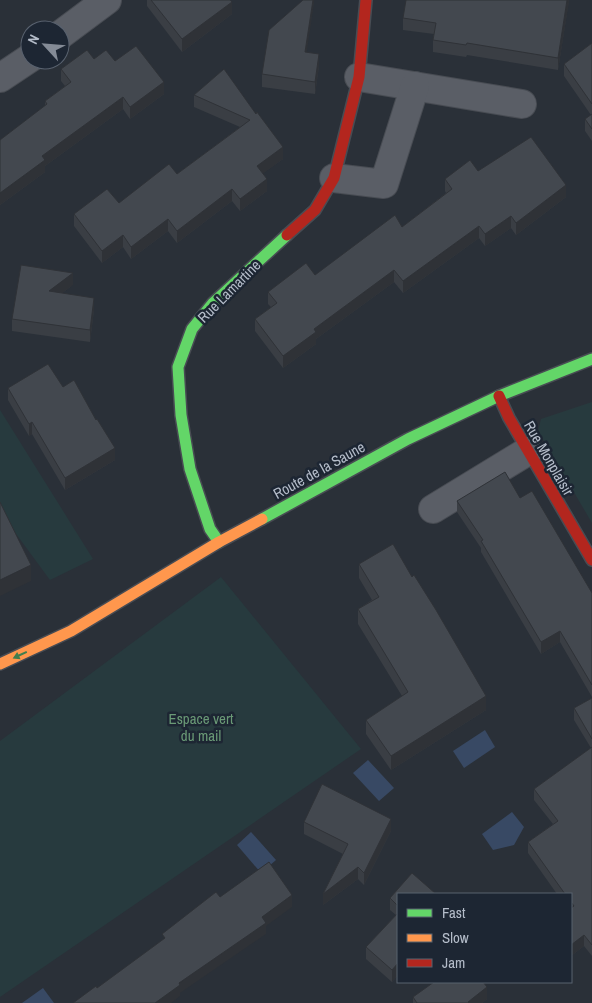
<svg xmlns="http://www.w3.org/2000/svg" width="592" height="1003" viewBox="0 0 592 1003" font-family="'Archivo Narrow',sans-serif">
<rect width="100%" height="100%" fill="#2a3038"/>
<g fill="#273a3e">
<polygon points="592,402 592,523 538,431 541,419"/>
<polygon points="0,410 93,559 50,580 0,512"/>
<polygon points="221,577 361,749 0,997 0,741"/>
</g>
<g fill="#384964">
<polygon points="485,730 495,747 464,768 453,751"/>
<polygon points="368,760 394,788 379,801 353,773"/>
<polygon points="512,812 524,827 514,845 493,850 482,834"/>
<polygon points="251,832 276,860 261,873 237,845"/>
<polygon points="43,988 54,1003 22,1003"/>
</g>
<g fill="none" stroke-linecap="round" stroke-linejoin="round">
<defs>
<g id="street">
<polyline points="60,35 107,0"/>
<polyline points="359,77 522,104"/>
<polyline points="0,78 30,58"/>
<polyline points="334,178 384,184 415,86"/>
<polyline points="433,509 528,451"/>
</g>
<g id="fast">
<polyline points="262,519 408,439 499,396 592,359"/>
<polyline points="219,542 210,529 190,469 181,415 178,367 192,329 213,303 287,235"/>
</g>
<polyline id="slow" points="0,664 71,631 219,542 262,519"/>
<g id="jam">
<polyline points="287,235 315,210 334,178 359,77 366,0"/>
<polyline points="499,396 509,418 592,560"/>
</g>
</defs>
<use href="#street" stroke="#484c53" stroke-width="30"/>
<use href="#fast" stroke="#484c53" stroke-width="14"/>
<use href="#slow" stroke="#484c53" stroke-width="14"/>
<use href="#jam" stroke="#484c53" stroke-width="14"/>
<use href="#street" stroke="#5a5e66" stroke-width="28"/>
<use href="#fast" stroke="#63d668" stroke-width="11"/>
<use href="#slow" stroke="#ff974d" stroke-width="11"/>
<use href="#jam" stroke="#b3261e" stroke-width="11"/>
</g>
<g fill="#3a3e44">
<polygon points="147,0 230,0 232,14 182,52 147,6"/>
<polygon points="314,0 306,52 319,66 315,94 262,87 262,74"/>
<polygon points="569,0 558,70 467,55 466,57 433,52 433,40 434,34 403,30 403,18"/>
<polygon points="592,43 592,141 585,131 585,119 591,115 564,76 564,64"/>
<polygon points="94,59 115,61 164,94 130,119 123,109 45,166 45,172 0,205 0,140 45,106 45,101 65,86 61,81 61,69"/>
<polygon points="224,69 283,159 263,173 267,191 240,211 232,201 177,243 168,231 131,259 123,247 102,263 74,226 74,214 119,203 177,174 240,127 194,107 194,95"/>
<polygon points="478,171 566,197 516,235 511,228 485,246 479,238 403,293 394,282 316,339 316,344 283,368 255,331 255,319 271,307 268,304 268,292 315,275 402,227 446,193 445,191 445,179"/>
<polygon points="73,285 62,293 94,310 90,342 12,331 12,319"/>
<polygon points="63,387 115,460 65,490 32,434 29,436 8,400 8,388"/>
<polygon points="520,498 592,593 592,697 560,642 541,654 481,552 481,548 457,512 457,501"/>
<polygon points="359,564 486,710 391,770 366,734 366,720 402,696 358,624 358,609 372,600 359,578"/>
<polygon points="592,698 592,956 584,946 571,956 571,894 557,894 528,853 528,842 553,824 534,800 534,789 591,748 574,720 574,708"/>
<polygon points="304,822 391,831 364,885 358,879 323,905 343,854 304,834"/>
<polygon points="398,894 398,975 392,982 366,959 366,947 396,915 390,910 390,898"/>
<polygon points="413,997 487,999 482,1003 413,1003"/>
</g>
<g fill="#2f3237">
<polygon points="313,0 314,0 314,3 305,64 305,52"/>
<polygon points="567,0 569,0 569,2 558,70 558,58"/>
<polygon points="232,2 232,14 182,52 182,39"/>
<polygon points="319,54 319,66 315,94 315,82"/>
<polygon points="164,82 164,94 130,119 130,107"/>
<polygon points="123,97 123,109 45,166 45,172 0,205 0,193 42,156"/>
<polygon points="283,147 283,159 257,178 257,166"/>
<polygon points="267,179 267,191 240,211 240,199"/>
<polygon points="566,185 566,197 516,235 516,223"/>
<polygon points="232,189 232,201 177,243 177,231"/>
<polygon points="511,216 511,228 485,246 485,234"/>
<polygon points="168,219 168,231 131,259 131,247"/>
<polygon points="479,226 479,238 403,293 403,281"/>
<polygon points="123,235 123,247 102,263 102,251"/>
<polygon points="394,270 394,282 316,339 316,344 283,368 283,356 314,329"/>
<polygon points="73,273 73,285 49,303 49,291"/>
<polygon points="94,298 94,310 90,342 90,330"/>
<polygon points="32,422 32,434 29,436 29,424"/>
<polygon points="115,448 115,460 65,490 65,478"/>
<polygon points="31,565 31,581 0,596 0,580"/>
<polygon points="560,631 560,642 541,654 541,642"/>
<polygon points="486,696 486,710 391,770 391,756"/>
<polygon points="391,819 391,831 364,885 364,873"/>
<polygon points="358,867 358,879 323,905 323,894"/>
<polygon points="292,895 292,907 266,926 266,934 180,993 180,996 171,1003 155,1003 262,917"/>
<polygon points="584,935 584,946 571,956 571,945"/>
<polygon points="398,963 398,975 392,982 392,970"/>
<polygon points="487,987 487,999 482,1003 468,1003 468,1002"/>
</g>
<g fill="#43484f" stroke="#2f3237">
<polygon points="151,0 230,0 232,2 182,39"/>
<polygon points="303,0 313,0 305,52 319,54 315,82 262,74 269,30"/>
<polygon points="406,0 567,0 558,58 467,43 466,45 433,40 436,23 403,18"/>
<polygon points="592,43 592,104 564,64"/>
<polygon points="136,46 164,82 130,107 123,97 42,156 45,160 0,193 0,140 47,104 45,101 71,82 61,69 87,50 94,59 106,50 115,61"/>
<polygon points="224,69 256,114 257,112 283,147 257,166 267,179 240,199 232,189 177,231 168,219 131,247 123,235 102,251 74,214 107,189 119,203 169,164 177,174 250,120 194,95"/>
<polygon points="592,114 592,129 585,119"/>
<polygon points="531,137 566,185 516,223 511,216 485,234 479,226 403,281 394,270 314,329 316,332 283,356 255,319 277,303 268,292 306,263 315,275 395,215 402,227 452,189 445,179 470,160 478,171"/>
<polygon points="21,265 73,273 49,291 94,298 90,330 12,319"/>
<polygon points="48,364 63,387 74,380 96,420 97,419 115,448 65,478 32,422 29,424 8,388"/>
<polygon points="505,472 520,498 532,491 592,593 592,685 560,631 541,642 481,541 483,540 457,501"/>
<polygon points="0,502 31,565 0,580"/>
<polygon points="393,544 412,577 414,575 436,610 486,696 391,756 366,720 408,692 358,609 379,597 359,564"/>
<polygon points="592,698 592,739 574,708"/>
<polygon points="592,747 592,945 584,935 571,945 571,908 574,906 571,902 571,894 565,894 528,842 558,821 534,789"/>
<polygon points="322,784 391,819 364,873 358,867 323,894 348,844 304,822"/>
<polygon points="269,862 292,895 262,917 266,923 179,983 180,985 155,1003 73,1003 96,986 97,988 165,938 162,934 216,892 220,897"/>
<polygon points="412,873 436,894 398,894 398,906 390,898"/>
<polygon points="398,913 398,963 392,970 366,947"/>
<polygon points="434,982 483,982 487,987 468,1002 469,1003 417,1003 413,997"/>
</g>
<defs><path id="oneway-solid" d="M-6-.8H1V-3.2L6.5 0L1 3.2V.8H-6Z" transform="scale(1.25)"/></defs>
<use fill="#407e4e" href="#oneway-solid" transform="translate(20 655) rotate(155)"/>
<g text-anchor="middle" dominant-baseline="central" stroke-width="5" stroke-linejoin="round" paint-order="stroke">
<g font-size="15" fill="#b4bcc9" stroke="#1d2633">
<text transform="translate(229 291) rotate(-45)">Rue Lamartine</text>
<text transform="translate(549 458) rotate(60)">Rue Monplaisir</text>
<text transform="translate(319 470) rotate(-29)">Route de la Saune</text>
</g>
<g font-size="15" fill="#6a9a76" stroke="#1d2633">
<text x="201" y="718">Espace vert<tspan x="201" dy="17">du mail</tspan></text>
</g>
</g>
<rect x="397" y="893" width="175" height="90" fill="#1d2633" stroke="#59626f"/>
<rect x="407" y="909" width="25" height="8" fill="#63d668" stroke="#59626f"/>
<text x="442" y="918" font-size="15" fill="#b4bcc9">Fast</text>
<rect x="407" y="934" width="25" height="8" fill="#ff974d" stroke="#59626f"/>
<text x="442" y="943" font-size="15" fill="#b4bcc9">Slow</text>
<rect x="407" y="959" width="25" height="8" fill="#b3261e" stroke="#59626f"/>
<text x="442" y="968" font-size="15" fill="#b4bcc9">Jam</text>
<g transform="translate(45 45) rotate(296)"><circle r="24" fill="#1d2633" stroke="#59626f"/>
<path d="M0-4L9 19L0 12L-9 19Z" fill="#848b96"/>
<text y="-8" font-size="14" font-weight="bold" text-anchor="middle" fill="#b4bcc9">N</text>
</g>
</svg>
